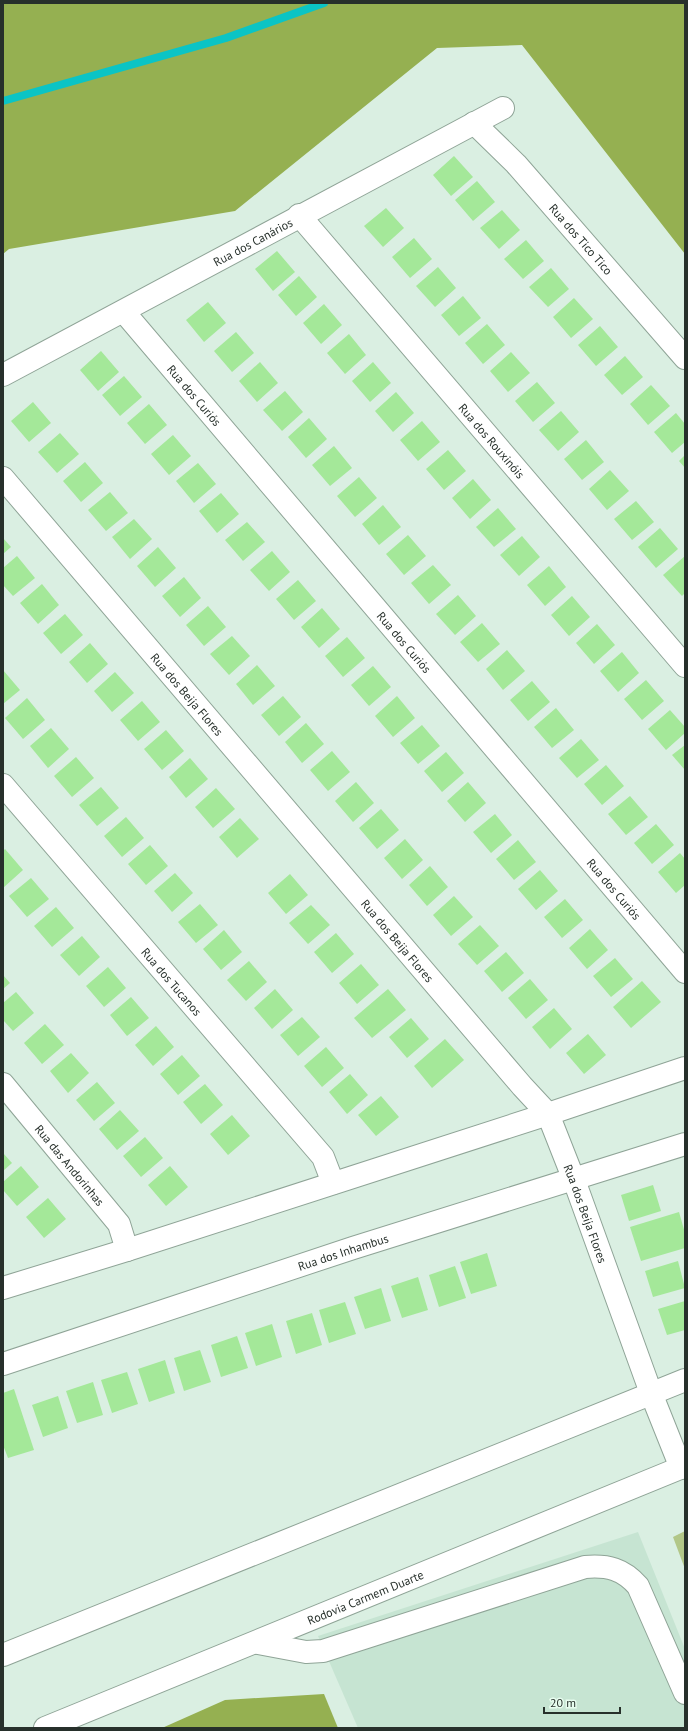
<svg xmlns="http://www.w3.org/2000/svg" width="688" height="1731" viewBox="0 0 688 1731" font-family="'PT Sans',sans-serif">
<rect width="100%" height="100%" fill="#daefe2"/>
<polygon fill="#c6e4d2" points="638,1532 685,1649 685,1728 358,1728 318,1636"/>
<polygon fill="#b2c788" points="685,1531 685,1569 673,1537"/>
<g fill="#95b051">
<polygon points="3,3 685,3 685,254 522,45 437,48 235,211 9,249 3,254"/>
<polygon points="324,1694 338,1728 162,1728 225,1700"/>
</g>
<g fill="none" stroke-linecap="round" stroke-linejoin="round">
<polyline stroke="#0bc4c5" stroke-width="8" points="3,101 226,38 324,3"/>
</g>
<g fill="#a4e899">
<polygon points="454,156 473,177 451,196 433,175"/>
<polygon points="477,181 495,202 473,221 455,200"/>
<polygon points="386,208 404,228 383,247 364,226"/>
<polygon points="502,210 520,230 499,249 480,228"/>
<polygon points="414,238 432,259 410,278 392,257"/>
<polygon points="526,240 544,261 523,279 504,259"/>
<polygon points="277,251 295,272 273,291 255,269"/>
<polygon points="438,267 456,288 435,307 416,286"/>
<polygon points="551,268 569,289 548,307 529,287"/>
<polygon points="299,276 317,297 296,316 278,295"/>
<polygon points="463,296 481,318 459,336 441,315"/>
<polygon points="574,298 593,319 571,338 553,317"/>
<polygon points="208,302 226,323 204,342 186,320"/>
<polygon points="324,304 342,325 321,344 303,323"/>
<polygon points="487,324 505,345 483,364 465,343"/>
<polygon points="600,326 618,347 596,366 578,345"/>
<polygon points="236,332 254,353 232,372 214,351"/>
<polygon points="349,334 366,355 345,374 327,353"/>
<polygon points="101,351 119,372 98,391 80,370"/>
<polygon points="511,352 530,373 508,392 490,371"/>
<polygon points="625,356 643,377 622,395 604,375"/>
<polygon points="260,362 278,383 257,402 239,381"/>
<polygon points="373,362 391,383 370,402 352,381"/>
<polygon points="124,376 142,397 120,416 102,395"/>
<polygon points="537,382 555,403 533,422 515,401"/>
<polygon points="651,385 670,406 648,425 630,404"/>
<polygon points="285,391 303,412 282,431 263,410"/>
<polygon points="396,392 414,413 393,432 375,411"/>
<polygon points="33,402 51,423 29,442 11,421"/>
<polygon points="149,404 167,425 145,444 127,423"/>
<polygon points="561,411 579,432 558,451 539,430"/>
<polygon points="676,413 685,424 685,442 672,453 654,432"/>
<polygon points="309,418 327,439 306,458 288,437"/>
<polygon points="422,421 440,442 418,461 400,440"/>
<polygon points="60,433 79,454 57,473 38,452"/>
<polygon points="173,435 191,456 169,475 151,454"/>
<polygon points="586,440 604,462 582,480 564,459"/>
<polygon points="334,446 352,468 330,486 312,465"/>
<polygon points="448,450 466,471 444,490 426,469"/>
<polygon points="685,455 685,468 679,461"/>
<polygon points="85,462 103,483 81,502 63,481"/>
<polygon points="198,463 216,484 194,503 176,481"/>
<polygon points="610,470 629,491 607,510 589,489"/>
<polygon points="359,477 377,498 355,517 337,496"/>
<polygon points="473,479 491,500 470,519 452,498"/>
<polygon points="110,492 128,513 106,531 88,510"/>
<polygon points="221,493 239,514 217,533 199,511"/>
<polygon points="636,501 654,522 632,540 614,519"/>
<polygon points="383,505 401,527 379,545 362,524"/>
<polygon points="498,508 516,529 494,547 476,527"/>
<polygon points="134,519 152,539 130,559 112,537"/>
<polygon points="247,522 265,542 243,561 225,540"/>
<polygon points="660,528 678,549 656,568 638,547"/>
<polygon points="408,535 426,556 404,575 386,554"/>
<polygon points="522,536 540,557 519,576 500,555"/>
<polygon points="3,538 11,547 3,554"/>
<polygon points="158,547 176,568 155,587 137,566"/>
<polygon points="272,551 290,572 269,591 250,570"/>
<polygon points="17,556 35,578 13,596 3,585 3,568"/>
<polygon points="685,556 685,593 682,596 663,575"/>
<polygon points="433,565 451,585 429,604 411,583"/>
<polygon points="549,566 566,587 545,606 527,585"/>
<polygon points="184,577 201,598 180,617 162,596"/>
<polygon points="298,580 316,601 294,620 276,599"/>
<polygon points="42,584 59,605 38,624 20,603"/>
<polygon points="458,595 476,616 455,635 436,614"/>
<polygon points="572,596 590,617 569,636 551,615"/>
<polygon points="208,606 226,627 204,646 186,625"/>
<polygon points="322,608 340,629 319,648 301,627"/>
<polygon points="65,614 83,635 61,654 43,633"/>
<polygon points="482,623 500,644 478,662 460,642"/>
<polygon points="597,624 615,645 594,664 576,643"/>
<polygon points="232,636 250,656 229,675 210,654"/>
<polygon points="347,637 365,658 343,677 325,656"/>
<polygon points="90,643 108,664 87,683 69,662"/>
<polygon points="507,650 525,671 503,690 486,669"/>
<polygon points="622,652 639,673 618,692 600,671"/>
<polygon points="257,665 275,686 253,705 236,684"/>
<polygon points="373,666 391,687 369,706 351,685"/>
<polygon points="3,670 20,690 3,704"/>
<polygon points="115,672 134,693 112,712 94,691"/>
<polygon points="646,680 664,701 642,720 624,699"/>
<polygon points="532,681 550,702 528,721 510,700"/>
<polygon points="283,696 301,717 279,736 261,715"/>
<polygon points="397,696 415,718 393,737 375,716"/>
<polygon points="27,698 45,720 23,739 5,718"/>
<polygon points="142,701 160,722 138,741 120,720"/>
<polygon points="556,708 574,730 552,748 534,727"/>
<polygon points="670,710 685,727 685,733 666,750 648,729"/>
<polygon points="306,723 324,744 302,763 285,742"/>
<polygon points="422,725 440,746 418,764 400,743"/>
<polygon points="51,728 69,749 48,768 30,746"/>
<polygon points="166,730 184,751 162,770 144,749"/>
<polygon points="581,739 599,760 577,778 559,758"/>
<polygon points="685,745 685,770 672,755"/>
<polygon points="332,751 350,772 328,791 310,770"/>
<polygon points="446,752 464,773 442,792 424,771"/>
<polygon points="76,757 94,778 72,797 54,776"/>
<polygon points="190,758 208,779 186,798 169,777"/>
<polygon points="606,765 624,786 602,805 584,784"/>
<polygon points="356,782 374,803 353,822 335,801"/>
<polygon points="468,782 486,803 465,822 447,801"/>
<polygon points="101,787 119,808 97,826 79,805"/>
<polygon points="216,788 235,809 213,828 195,807"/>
<polygon points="630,796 648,817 626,835 608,814"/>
<polygon points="381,809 399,830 377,849 359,828"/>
<polygon points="495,814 512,835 491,853 473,832"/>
<polygon points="126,817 144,838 122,857 104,836"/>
<polygon points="240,818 259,839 237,858 219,837"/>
<polygon points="656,824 674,845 652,864 634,843"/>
<polygon points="405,839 423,860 402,879 384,858"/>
<polygon points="518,840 536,862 514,880 496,859"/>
<polygon points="150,845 168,866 146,885 128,864"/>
<polygon points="5,849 23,870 3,888 3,851"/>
<polygon points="680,853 685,859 685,885 676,893 658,872"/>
<polygon points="430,866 448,887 427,906 409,885"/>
<polygon points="540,870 558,891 536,910 518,889"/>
<polygon points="175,873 193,893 172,912 154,891"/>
<polygon points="290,874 308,895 286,914 268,893"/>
<polygon points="31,878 49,899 27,917 9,896"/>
<polygon points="454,896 473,917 451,936 433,915"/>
<polygon points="565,899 583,920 562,938 544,917"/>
<polygon points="200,904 218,925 196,943 178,922"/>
<polygon points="311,905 330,925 308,944 289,923"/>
<polygon points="56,907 74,928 52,947 34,926"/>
<polygon points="480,925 499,946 477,965 458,944"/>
<polygon points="590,929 608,950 587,969 569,948"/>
<polygon points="224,930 242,952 221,970 203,949"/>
<polygon points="336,933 354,954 332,973 314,952"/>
<polygon points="82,936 100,957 79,976 60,955"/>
<polygon points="506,952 524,973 502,992 484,971"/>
<polygon points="615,958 633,979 611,997 593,976"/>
<polygon points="249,961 267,982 246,1001 227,980"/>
<polygon points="361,964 379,985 357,1004 339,983"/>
<polygon points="108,967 126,988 104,1007 86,986"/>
<polygon points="3,975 10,983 3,989"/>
<polygon points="530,979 548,1000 526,1019 508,998"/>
<polygon points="642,981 661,1002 631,1028 613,1007"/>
<polygon points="275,989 293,1010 272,1029 254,1008"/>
<polygon points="388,989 406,1010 372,1038 354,1018"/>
<polygon points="16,992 34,1013 13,1031 3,1020 3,1003"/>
<polygon points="131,997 149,1018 127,1036 110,1015"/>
<polygon points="554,1008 572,1029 550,1049 532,1027"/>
<polygon points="302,1017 320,1037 298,1056 280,1035"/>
<polygon points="411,1018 429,1039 407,1058 389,1037"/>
<polygon points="45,1024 64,1045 42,1064 24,1043"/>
<polygon points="156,1026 174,1047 153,1066 135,1045"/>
<polygon points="588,1034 606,1055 584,1074 566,1053"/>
<polygon points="445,1039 464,1060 432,1088 414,1066"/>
<polygon points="326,1047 344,1068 322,1087 304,1066"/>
<polygon points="71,1053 89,1073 68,1093 50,1071"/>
<polygon points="182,1055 200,1076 178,1095 160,1074"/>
<polygon points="350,1074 368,1095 347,1114 329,1092"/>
<polygon points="97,1082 115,1103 94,1121 76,1100"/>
<polygon points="205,1084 223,1105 201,1124 183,1102"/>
<polygon points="381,1096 399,1117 376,1136 358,1115"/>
<polygon points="120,1110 139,1131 117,1150 99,1129"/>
<polygon points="232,1115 250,1136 228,1155 210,1134"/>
<polygon points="145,1137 163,1158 141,1177 123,1156"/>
<polygon points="3,1153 12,1163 3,1171"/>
<polygon points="21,1166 39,1187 17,1206 3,1190 3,1182"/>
<polygon points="170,1166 188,1187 166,1206 148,1185"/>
<polygon points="653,1185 661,1211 629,1221 621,1195"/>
<polygon points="48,1198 66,1219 44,1238 26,1217"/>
<polygon points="679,1212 685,1233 685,1248 641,1261 630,1227"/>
<polygon points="487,1253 497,1286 471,1294 460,1262"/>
<polygon points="678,1261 685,1288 653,1297 645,1271"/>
<polygon points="455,1266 466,1298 439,1307 429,1275"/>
<polygon points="418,1277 428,1310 402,1318 391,1286"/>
<polygon points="381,1288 391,1321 365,1329 354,1297"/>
<polygon points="685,1301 685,1330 667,1335 658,1309"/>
<polygon points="345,1302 356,1334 329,1343 319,1310"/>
<polygon points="312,1313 322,1345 296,1354 286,1321"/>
<polygon points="272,1324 282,1357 256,1366 245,1333"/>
<polygon points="237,1336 248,1368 221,1377 211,1345"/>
<polygon points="200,1350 211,1382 184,1391 174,1358"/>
<polygon points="165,1360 175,1393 149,1402 138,1369"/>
<polygon points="127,1372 138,1404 112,1413 101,1380"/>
<polygon points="93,1382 103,1415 77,1423 66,1391"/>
<polygon points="14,1389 34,1450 8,1458 3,1445 3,1393"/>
<polygon points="58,1396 68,1428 43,1437 32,1405"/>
</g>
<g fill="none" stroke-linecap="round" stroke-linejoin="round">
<defs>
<g id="minor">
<path id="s1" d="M474,123L516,164L685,358"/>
<path id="s2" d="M299,215L685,666"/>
<path id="s3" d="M124,312L685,972"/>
<path id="s4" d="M3,375L503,108"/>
<path id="s5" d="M3,478L522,1086L548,1114L574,1180L651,1393L681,1468"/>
<path id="s6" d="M3,785L323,1157L333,1183"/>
<path id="s7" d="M3,1084L119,1224L127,1250"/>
<polyline points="3,1288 127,1250 548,1114 685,1068"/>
<path id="s8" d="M3,1364L353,1248L685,1144"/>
<path d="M258,1643L306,1652L323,1651L585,1567C608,1565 623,1569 638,1586L685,1693"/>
<polyline points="3,1655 685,1380"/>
<path id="s9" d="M45,1728L685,1466"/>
</g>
</defs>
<use href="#minor" stroke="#8fa497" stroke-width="24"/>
<use href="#minor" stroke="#fff" stroke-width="22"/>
</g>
<g text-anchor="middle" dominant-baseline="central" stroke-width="4" stroke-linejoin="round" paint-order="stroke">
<g font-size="12" fill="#27302b" stroke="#e7fdef">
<text stroke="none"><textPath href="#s1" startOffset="158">Rua dos Tico Tico</textPath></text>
<text stroke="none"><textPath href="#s4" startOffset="283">Rua dos Canários</textPath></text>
<text stroke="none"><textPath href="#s3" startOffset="109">Rua dos Curiós</textPath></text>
<text stroke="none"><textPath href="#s2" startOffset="297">Rua dos Rouxinóis</textPath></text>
<text stroke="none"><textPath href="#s3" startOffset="433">Rua dos Curiós</textPath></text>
<text stroke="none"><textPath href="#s5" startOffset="284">Rua dos Beija Flores</textPath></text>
<text stroke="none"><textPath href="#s3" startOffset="757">Rua dos Curiós</textPath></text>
<text stroke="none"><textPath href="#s5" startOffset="608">Rua dos Beija Flores</textPath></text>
<text stroke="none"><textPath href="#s6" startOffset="259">Rua dos Tucanos</textPath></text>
<text stroke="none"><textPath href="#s7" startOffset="105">Rua das Andorinhas</textPath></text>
<text stroke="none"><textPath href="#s5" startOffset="944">Rua dos Beija Flores</textPath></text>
<text stroke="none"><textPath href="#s8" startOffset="358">Rua dos Inhambus</textPath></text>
<text stroke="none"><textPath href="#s9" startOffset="346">Rodovia Carmem Duarte</textPath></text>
</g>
</g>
<rect width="688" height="1731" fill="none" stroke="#27302b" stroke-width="8"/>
<path d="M544 1707v6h76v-6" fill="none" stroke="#27302b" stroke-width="2"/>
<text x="550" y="1707" font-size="12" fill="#27302b" stroke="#e7fdef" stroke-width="3" paint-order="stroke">20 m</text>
</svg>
